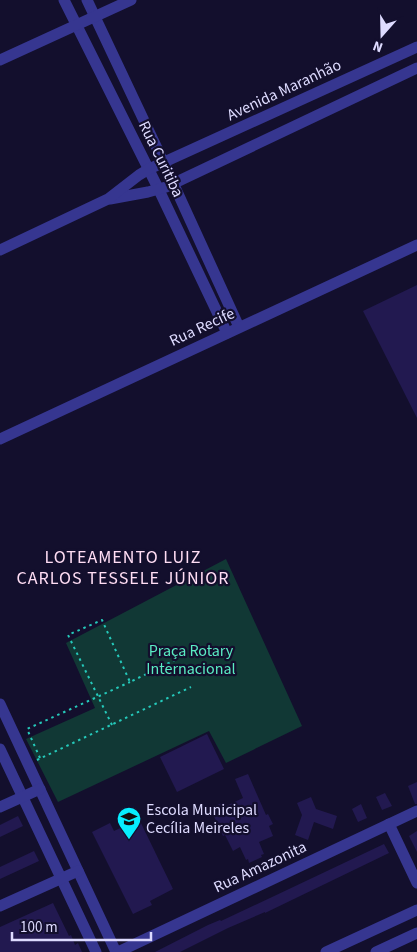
<svg xmlns="http://www.w3.org/2000/svg" width="417" height="952" viewBox="0 0 417 952" font-family="'Source Sans 3',sans-serif">
<rect width="100%" height="100%" fill="#130f2d"/>
<polygon fill="#113835" points="226,559 302,726 226,763 209,731 58,802 26,739 95,708 66,643"/>
<g fill="#221950">
<polygon points="417,285 417,418 363,311"/>
<polygon points="207,734 224,769 177,792 160,757"/>
<polygon points="248,774 266,815 268,814 273,824 269,826 273,836 259,842 264,854 261,855 262,857 249,863 248,859 246,860 240,847 233,851 225,835 223,836 210,808 224,802 226,806 243,798 235,779"/>
<polygon points="417,782 417,804 415,804 408,786"/>
<polygon points="385,793 392,806 382,810 376,797"/>
<polygon points="311,797 316,809 337,816 333,829 314,822 308,840 295,835 302,815 297,803"/>
<polygon points="361,804 367,818 358,822 352,809"/>
<polygon points="18,816 23,826 0,837 0,825"/>
<polygon points="139,819 173,889 150,901 152,905 133,914 92,832 110,823 114,831"/>
<polygon points="417,831 417,852 409,836"/>
<polygon points="384,844 389,853 265,913 265,912 228,928 180,952 155,952 208,925 220,920 221,921 270,898"/>
<polygon points="34,851 39,861 0,879 0,867"/>
<polygon points="53,903 69,936 71,935 75,945 78,943 82,952 0,952 0,927"/>
</g>
<g fill="none" stroke-linecap="round" stroke-linejoin="round">
<g stroke="#25c9ba" stroke-width="2" stroke-dasharray="2.5 4" stroke-linecap="butt">
<polyline points="112,725 68,635 102,620 130,682 177,659"/>
<polyline points="40,758 27,729 130,682"/>
<polyline points="37,760 191,687"/>
</g>
<g stroke="#363690" stroke-width="11">
<polyline points="64,0 158,188 227,333"/>
<polyline points="87,0 164,163 239,327"/>
<polyline points="0,60 131,0"/>
<polyline points="110,199 148,192 166,187 417,68"/>
<polyline points="0,250 108,199 139,175 149,169 417,47"/>
<polyline points="0,439 417,245"/>
<polyline points="0,704 116,952"/>
<polyline points="0,749 96,952"/>
<polyline points="0,807 40,789"/>
<polyline points="389,824 417,883"/>
<polyline points="0,906 78,871"/>
<polyline points="118,952 417,811"/>
<polyline points="326,952 417,910"/>
<polyline points="376,952 417,933"/>
</g>
</g>
<defs>
<symbol id="school-pin" viewBox="-11 -11 22 30"><path d="M0 17L-7.5 6A9.5 9.5 0 1 1 7.5 6Z" fill="#07eeff" stroke="#130f2d"/><path d="M0-5L7-2L0 1L-7-2ZM-4 1L0 2.5L4 1V4Q0 6-4 4Z" fill="#111"/></symbol>
</defs>
<g fill-rule="evenodd">
<use href="#school-pin" x="115" y="805" width="28" height="38"/>
</g>
<g text-anchor="middle" dominant-baseline="central" stroke-width="4.5" stroke-linejoin="round" paint-order="stroke">
<g font-size="16" fill="#dedbff" stroke="#130f2d">
<text transform="translate(284 90) rotate(-25)">Avenida Maranhão</text>
<text transform="translate(161 159) rotate(64)">Rua Curitiba</text>
<text transform="translate(202 327) rotate(-25)">Rua Recife</text>
<text transform="translate(260 867) rotate(-25)">Rua Amazonita</text>
</g>
<g font-size="16" fill="#5aecc3" stroke="#130f2d">
<text x="191" y="651">Praça Rotary<tspan x="191" dy="18">Internacional</tspan></text>
</g>
<g font-size="16" fill="#dedbff" stroke="#130f2d" text-anchor="start">
<text x="146" y="810">Escola Municipal<tspan x="146" dy="18">Cecília Meireles</tspan></text>
</g>
<g font-size="18" letter-spacing="1" fill="#ffddf4" stroke="#130f2d">
<text x="123" y="557">LOTEAMENTO LUIZ<tspan x="123" dy="21">CARLOS TESSELE JÚNIOR</tspan></text>
</g>
</g>
<g transform="translate(382 35) rotate(200)" stroke="#130f2d" stroke-width="4" paint-order="stroke">
<path d="M0-4L9 19L0 12L-9 19Z" fill="#dedbff"/>
<text y="-8" font-size="14" font-weight="bold" text-anchor="middle" fill="#dedbff">N</text>
</g>
<path d="M12 932v8h139v-8" fill="none" stroke="#dedbff" stroke-width="2.5"/>
<text x="20" y="932" font-size="15" fill="#dedbff" stroke="#130f2d" stroke-width="4" paint-order="stroke">100 m</text>
</svg>
